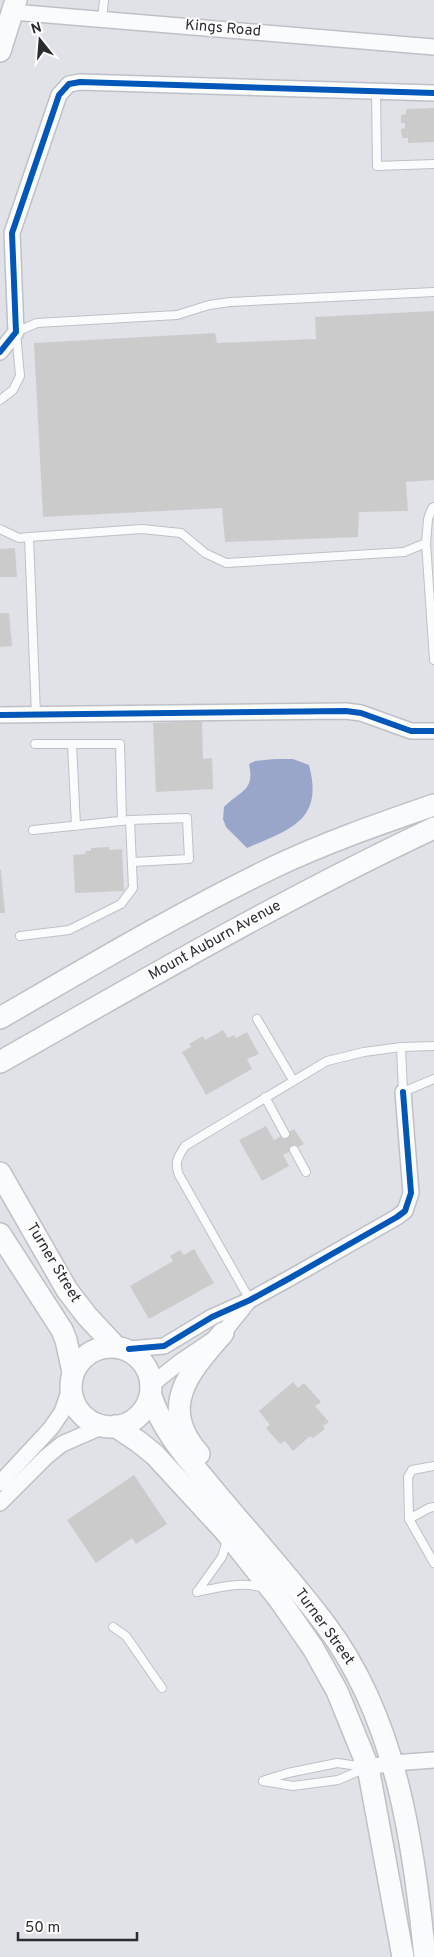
<svg xmlns="http://www.w3.org/2000/svg" width="434" height="1957" viewBox="0 0 434 1957" font-family="Overpass,sans-serif">
<rect width="100%" height="100%" fill="#e0e2e8"/>
<path fill="#99a6ca" d="M275,759H293L309,765C324,821 290,829 247,848L226,827L223,819L224,807C241,790 255,791 249,764L255,761Z"/>
<g fill="#cccbcc">
<polygon points="434,108 434,142 408,143 408,138 402,138 401,129 405,128 405,123 401,123 401,115 406,114 406,109"/>
<polygon points="434,311 434,480 406,482 408,511 359,512 358,537 225,542 222,508 43,517 34,343 215,333 217,343 316,339 315,317"/>
<polygon points="15,548 17,577 0,577 0,549"/>
<polygon points="0,613 9,613 12,646 0,647"/>
<polygon points="202,721 203,759 212,758 213,789 156,792 153,723"/>
<polygon points="109,847 109,850 122,849 124,891 75,893 73,855 86,854 85,851 91,851 91,848"/>
<polygon points="0,870 1,870 5,913 0,913"/>
<polygon points="223,1030 228,1038 234,1035 236,1038 247,1032 259,1054 247,1059 252,1069 206,1095 182,1052 191,1047 189,1044 203,1036 205,1040"/>
<polygon points="266,1126 274,1140 294,1129 304,1144 283,1155 289,1166 262,1181 239,1140"/>
<polygon points="194,1249 214,1283 149,1319 130,1286 173,1261 170,1256 180,1250 184,1255"/>
<polygon points="293,1382 298,1388 304,1383 321,1402 315,1406 329,1422 323,1426 325,1429 313,1438 310,1436 293,1451 285,1441 280,1444 266,1428 270,1425 259,1411"/>
<polygon points="134,1475 167,1524 136,1544 132,1538 96,1563 67,1520"/>
</g>
<g fill="none" stroke-linecap="round" stroke-linejoin="round">
<defs>
<g id="service">
<polyline points="102,19 104,0"/>
<polyline points="376,91 377,166 434,164"/>
<polyline points="0,400 13,390 20,376 16,332 37,323 177,315 209,305 230,302 434,292"/>
<polyline points="434,507 432,508 428,519 426,543 434,660"/>
<polyline points="0,529 19,538 29,537 36,715"/>
<polyline points="29,537 142,529 181,533 205,553 226,563 404,552 426,543"/>
<polyline points="35,744 120,744 122,821"/>
<polyline points="72,744 76,826"/>
<polyline points="33,830 130,820 187,818 189,859 133,862"/>
<polyline points="20,936 69,930 121,904 133,888 130,820"/>
<polyline points="257,1019 293,1080"/>
<polyline points="401,1047 403,1092 434,1079"/>
<polyline points="265,1097 285,1134"/>
<polyline points="294,1150 306,1172"/>
<path d="M250,1300L179,1175C174,1162 178,1157 185,1146L327,1061L364,1052L401,1047L434,1046"/>
<polyline points="434,1466 412,1470 408,1477 409,1519 434,1563"/>
<polyline points="409,1519 429,1508 434,1507"/>
<path d="M197,1592C220,1587 241,1581 264,1588"/>
<polyline points="197,1592 222,1557 227,1540"/>
<polyline points="113,1627 126,1636 162,1688"/>
<polyline points="265,1780 288,1773 337,1763 366,1767"/>
<polyline points="263,1781 293,1786 338,1780 366,1768"/>
</g>
<g id="minor">
<polyline points="12,12 434,47"/>
<polyline points="0,352 16,332 12,233 59,95 69,84 80,82 434,93"/>
<polyline points="0,715 346,711 361,713 411,731 434,731"/>
<polyline points="129,1349 164,1346 212,1317 250,1300 290,1278 397,1217 405,1211 411,1193 403,1092"/>
<polyline points="151,1385 180,1362 223,1333 247,1303"/>
<polyline points="0,1483 51,1428 62,1412 71,1386"/>
<polyline points="0,1503 46,1457 62,1444 101,1427"/>
<polyline points="368,1767 393,1763 434,1760"/>
</g>
<g id="secondary">
<polyline points="0,51 16,0"/>
<path d="M0,1018C90,966 179,913 272,868C324,843 379,824 434,805"/>
<path d="M0,1062C143,981 285,898 434,828"/>
<polyline points="0,1173 67,1290 87,1316 115,1346"/>
<polyline points="0,1234 62,1330 66,1340 73,1372"/>
<circle cx="111" cy="1387" r="40"/>
<path d="M151,1396C164,1435 191,1462 216,1493C252,1536 291,1579 325,1624C397,1719 413,1842 425,1957"/>
<polyline points="115,1426 139,1442 155,1455 225,1531 279,1599 313,1648 337,1691 368,1767 403,1957"/>
<path d="M199,1454C157,1406 190,1371 223,1333"/>
</g>
</defs>
<use href="#service" stroke="#bfc0c5" stroke-width="10"/>
<use href="#minor" stroke="#bfc0c5" stroke-width="18"/>
<use href="#secondary" stroke="#bfc0c5" stroke-width="24"/>
<use href="#service" stroke="#fafbfc" stroke-width="8"/>
<use href="#minor" stroke="#fafbfc" stroke-width="15"/>
<use href="#secondary" stroke="#fafbfc" stroke-width="21"/>
<defs>
<g id="cycleway">
<polyline points="0,352 16,332 12,233 59,95 69,84 80,82 434,93"/>
<polyline points="0,715 346,711 361,713 411,731 434,731"/>
<polyline points="129,1349 164,1346 212,1317 250,1300 290,1278 397,1217 405,1211 411,1193 403,1092"/>
</g>
</defs>
<use href="#cycleway" stroke="#fff" stroke-width="9"/>
<use href="#cycleway" stroke="#0057b8" stroke-width="6"/>
</g>
<g text-anchor="middle" dominant-baseline="central" stroke-width="4" stroke-linejoin="round" paint-order="stroke">
<g font-size="15" fill="#2a2c30" stroke="#fff">
<text transform="translate(223 29) rotate(5)">Kings Road</text>
<text transform="translate(215 941) rotate(-29)">Mount Auburn Avenue</text>
<text transform="translate(53 1263) rotate(59)">Turner Street</text>
<text transform="translate(324 1627) rotate(54)">Turner Street</text>
</g>
</g>
<g transform="translate(40 40) rotate(343)" stroke="#ffffff" stroke-width="4" paint-order="stroke">
<path d="M0-4L9 19L0 12L-9 19Z" fill="#2a2c30"/>
<text y="-8" font-size="14" font-weight="bold" text-anchor="middle" fill="#2a2c30">N</text>
</g>
<path d="M18 1932v8h119v-8" fill="none" stroke="#2a2c30" stroke-width="2.5"/>
<text x="25" y="1932" font-size="15" fill="#2a2c30" stroke="#ffffff" stroke-width="4" paint-order="stroke">50 m</text>
</svg>
